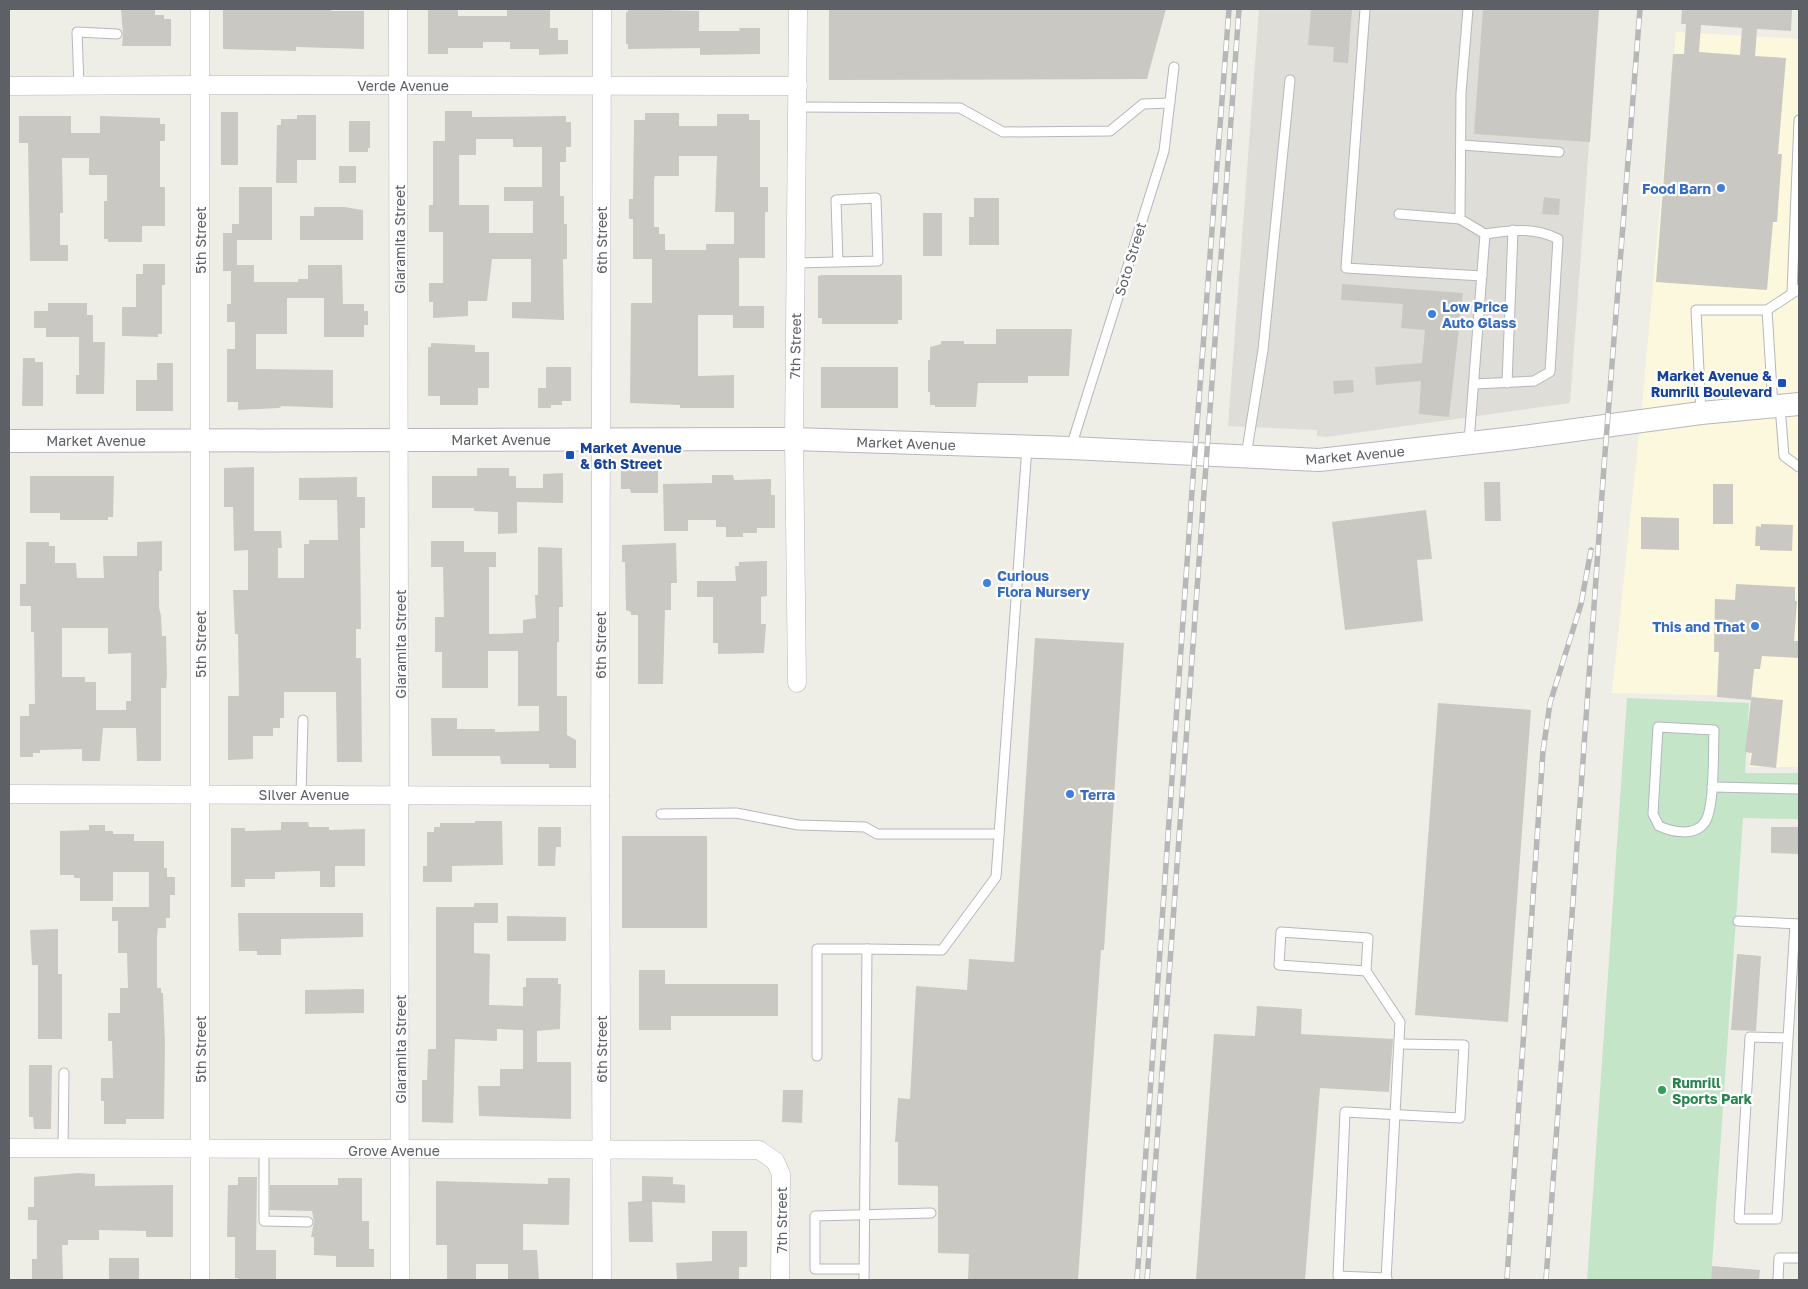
<svg xmlns="http://www.w3.org/2000/svg" width="1808" height="1289" viewBox="0 0 1808 1289" font-family="'Golos Text',sans-serif">
<rect width="100%" height="100%" fill="#efeee6"/>
<polygon fill="#fcf8dd" points="1676,32 1799,39 1799,767 1749,767 1754,696 1612,693 1642,405"/>
<polygon fill="#deddd8" points="1259,9 1599,9 1570,403 1326,437 1317,436 1317,430 1228,426"/>
<polygon fill="#c4e5c7" points="1627,698 1749,703 1745,773 1799,773 1799,819 1743,818 1711,1280 1587,1280"/>
<g fill="#cac8c2" fill-rule="evenodd">
<polygon points="121,9 155,9 155,15 164,15 164,19 171,19 171,46 122,46 123,34"/>
<polygon points="223,9 331,9 331,11 364,11 364,49 296,47 296,51 223,49"/>
<polygon points="428,9 458,9 458,16 507,16 507,9 550,9 550,28 558,28 558,40 568,40 568,54 539,55 539,49 510,49 510,42 483,42 483,48 448,48 448,54 428,54"/>
<polygon points="628,9 699,11 699,31 740,31 739,28 760,28 760,54 700,55 700,48 628,49 628,44 626,44 626,12 628,12"/>
<polygon points="829,9 1166,9 1147,79 829,80"/>
<polygon points="1311,9 1352,9 1348,63 1333,62 1334,47 1308,45"/>
<polygon points="1483,9 1599,9 1590,142 1474,134"/>
<path d="M1682,9H1792L1791,31L1757,29L1755,56L1786,58L1778,154H1782L1777,222H1773L1767,290L1656,282L1673,54H1684L1686,24H1681ZM1701,25L1742,28L1740,55L1699,52Z"/>
<path d="M445,111H472V117H478L566,116V122H571V147H566V162H560V196H564V224H567V259H563L564,320L512,318V302H531V259H492L487,301H468V316L433,318V302H429V283H443V232H429V205H433V141H445ZM476,139H513V147H542V187H504V201H533V233H489V205H459V155H476Z"/>
<rect x="221" y="112" width="17" height="53"/>
<path d="M645,113H679V126H717V114H749V120H760V187H768V212H765V258H739V306H764V328H733V315H698V376L734,375V408H680V405L630,403L631,303H652V259H633V219H629V199H633L634,120H645ZM679,156H717L715,212H734V244H706V250H665V234H659V227H654V180L655,176H679Z"/>
<polygon points="297,115 316,115 316,160 297,160 297,183 276,183 277,125 281,125 281,119 297,119"/>
<polygon points="19,116 71,116 71,133 100,133 100,116 160,118 160,124 165,124 165,141 160,141 160,187 165,187 165,226 142,226 142,242 108,242 108,239 104,239 104,201 107,201 107,175 89,175 89,158 62,158 63,213 60,213 60,245 68,245 68,261 30,261 28,143 19,143"/>
<polygon points="349,121 370,121 370,148 368,148 368,152 349,152"/>
<rect x="339" y="166" width="17" height="17"/>
<polygon points="239,187 272,187 272,240 237,240 237,265 254,265 254,282 298,282 298,279 308,279 308,265 342,265 343,304 364,304 364,311 368,311 368,325 364,325 364,337 324,337 324,298 287,298 287,334 256,334 256,369 333,370 333,408 282,406 279,408 238,410 238,402 227,402 227,349 235,349 235,322 227,322 227,304 231,304 231,271 223,271 223,233 232,233 232,224 239,224"/>
<polygon points="1544,197 1560,199 1559,215 1542,214"/>
<polygon points="974,198 999,198 999,245 969,245 969,217 974,217"/>
<polygon points="314,207 344,207 363,210 363,240 300,240 300,216 314,216"/>
<rect x="923" y="213" width="19" height="43"/>
<polygon points="143,264 165,264 165,285 162,285 162,334 158,334 158,337 122,336 122,307 136,307 136,274 143,274"/>
<polygon points="822,275 902,275 902,320 898,320 898,324 822,324 822,318 818,318 818,276"/>
<polygon points="1342,284 1463,293 1449,417 1419,414 1421,381 1376,385 1375,367 1422,363 1425,330 1401,328 1403,304 1341,300"/>
<polygon points="48,303 87,303 87,315 93,315 93,342 105,342 104,394 76,394 76,375 79,375 79,337 46,337 46,328 34,328 34,311 48,311"/>
<polygon points="996,329 1072,329 1069,376 1028,376 1028,383 978,383 976,407 935,407 935,405 930,405 930,392 928,392 928,360 930,360 930,347 941,344 941,341 964,341 964,344 996,344"/>
<polygon points="431,343 475,345 475,352 489,352 489,388 478,388 478,405 440,405 440,396 428,396 428,347 431,347"/>
<polygon points="23,358 35,358 35,362 43,362 43,406 22,406"/>
<polygon points="157,363 173,363 173,411 136,411 136,380 157,380"/>
<polygon points="546,367 571,367 571,401 562,401 562,405 551,405 551,408 538,408 538,388 546,388"/>
<rect x="821" y="367" width="77" height="41"/>
<polygon points="1353,380 1354,392 1334,394 1333,381"/>
<polygon points="621,462 639,462 639,471 658,471 658,493 631,493 630,489 621,489"/>
<polygon points="254,467 254,531 281,531 282,548 278,548 278,578 304,578 304,544 309,544 309,540 338,540 337,500 299,500 299,478 357,477 357,497 365,497 365,528 360,528 360,532 361,629 356,629 356,658 361,658 362,762 337,762 336,692 284,692 284,718 280,718 280,728 273,728 273,736 253,736 253,759 228,760 228,696 239,696 238,634 235,634 233,590 248,590 248,550 234,551 233,507 224,507 224,468"/>
<polygon points="477,468 509,468 509,476 516,476 516,488 543,488 543,474 563,473 563,503 517,502 517,533 498,534 498,512 474,511 474,508 432,508 432,476 477,476"/>
<polygon points="712,475 733,475 734,480 771,479 771,495 775,495 775,528 757,528 757,533 743,533 743,537 726,537 726,527 716,527 716,520 688,520 688,531 664,531 663,484 712,483"/>
<polygon points="30,476 114,476 113,517 108,517 108,520 60,520 60,513 30,513"/>
<polygon points="1484,482 1500,482 1501,521 1485,521"/>
<rect x="1713" y="484" width="20" height="40"/>
<polygon points="1426,510 1432,559 1417,560 1423,621 1345,630 1332,522"/>
<polygon points="1641,517 1679,518 1679,550 1641,549"/>
<polygon points="1761,524 1793,525 1792,551 1760,550 1760,546 1755,546 1756,526 1761,527"/>
<path d="M162,541V571H159V607L161,616L162,636H166L167,676L166,688H161V761H137L136,728H103L100,761H82V749L40,750V753H33V757H20V716H29V704H35L34,632H31V606H20V584H26V542H49V546H55V563H76L77,578H104L103,556H137V542ZM62,628H108V654L131,653V701H126V710H96V682H85V677H62Z"/>
<polygon points="431,541 464,541 464,552 496,552 496,567 489,567 489,634 523,633 523,620 536,618 535,595 538,595 538,547 562,548 563,607 559,607 559,642 557,642 557,696 567,696 567,735 576,740 576,768 549,768 549,764 501,764 500,756 432,756 431,718 457,718 457,729 495,729 495,732 539,731 539,706 518,706 518,651 488,651 488,688 442,688 442,652 435,652 435,617 444,617 443,567 431,567"/>
<polygon points="676,543 677,583 671,583 671,610 665,610 663,684 638,684 638,615 631,615 631,612 626,610 625,562 622,562 622,545"/>
<polygon points="767,561 767,596 761,597 761,624 766,624 764,653 718,654 718,643 713,643 713,597 697,597 697,581 736,581 735,566 739,566 739,562"/>
<polygon points="1736,584 1795,587 1795,601 1797,601 1794,641 1799,641 1799,658 1762,656 1760,669 1754,669 1751,699 1751,697 1783,700 1776,768 1750,765 1752,753 1745,752 1751,700 1717,697 1719,652 1714,652 1715,599 1735,600"/>
<polygon points="1035,638 1124,643 1104,950 1101,950 1078,1280 968,1280 969,1254 938,1253 938,1186 898,1185 898,1142 895,1142 898,1098 910,1099 916,986 967,990 969,959 1014,962"/>
<polygon points="1438,703 1531,710 1508,1022 1415,1015"/>
<polygon points="475,821 502,821 503,865 452,866 452,882 423,882 423,866 427,866 427,832 434,832 434,827 440,827 440,823 475,823"/>
<polygon points="281,822 308,822 309,827 329,827 329,830 365,829 365,866 335,866 335,887 320,887 320,871 275,872 275,879 245,879 245,887 231,887 231,828 245,828 245,831 281,830"/>
<polygon points="89,825 105,825 105,831 113,831 113,834 134,834 134,841 164,841 164,868 167,868 167,877 175,877 175,895 170,895 170,918 166,918 166,928 158,928 157,937 157,988 161,988 161,993 163,993 165,1044 164,1119 126,1119 126,1124 104,1124 104,1101 101,1101 101,1078 113,1078 112,1041 108,1041 108,1013 120,1013 120,988 128,988 127,953 118,953 118,921 112,921 112,907 149,907 149,872 113,872 113,901 80,901 80,878 74,878 74,875 60,875 60,831 89,830"/>
<polygon points="538,827 561,827 561,847 556,847 555,866 538,866"/>
<polygon points="1771,827 1799,827 1799,854 1771,853"/>
<rect x="622" y="836" width="85" height="92"/>
<polygon points="474,903 498,903 498,923 474,923 474,953 490,954 489,1005 523,1006 523,987 526,987 526,978 558,978 558,984 561,984 560,1029 537,1031 537,1062 571,1062 571,1119 479,1116 478,1086 500,1086 500,1069 523,1069 523,1030 497,1029 497,1041 455,1039 453,1123 422,1122 422,1080 427,1080 428,1049 436,1049 436,907 474,907"/>
<polygon points="238,913 363,913 363,937 281,939 281,955 257,955 257,951 239,951"/>
<polygon points="507,916 566,917 566,941 507,941"/>
<polygon points="58,929 58,974 62,974 62,1039 38,1039 38,965 32,965 30,930"/>
<polygon points="1737,954 1761,956 1756,1031 1731,1030"/>
<polygon points="639,970 665,970 665,984 778,984 778,1016 671,1016 671,1030 639,1030"/>
<polygon points="364,989 364,1013 305,1014 305,990"/>
<polygon points="1257,1006 1302,1009 1301,1034 1393,1039 1389,1092 1320,1088 1305,1280 1196,1280 1214,1034 1255,1036"/>
<polygon points="29,1065 52,1065 51,1129 34,1129 33,1117 29,1117"/>
<polygon points="783,1090 803,1090 802,1123 782,1122"/>
<polygon points="78,1173 95,1174 95,1186 173,1185 173,1237 146,1237 146,1231 99,1230 99,1240 68,1240 68,1245 62,1245 63,1280 32,1280 32,1259 37,1259 37,1220 28,1220 28,1207 34,1207 34,1177"/>
<polygon points="642,1176 673,1177 673,1184 685,1185 685,1203 652,1202 653,1242 629,1242 628,1202 642,1201"/>
<polygon points="238,1177 257,1177 256,1250 276,1250 276,1280 238,1280 238,1278 235,1278 235,1237 227,1237 228,1185 238,1185"/>
<polygon points="338,1178 362,1178 362,1221 369,1221 369,1249 374,1249 374,1267 336,1267 336,1256 314,1255 314,1237 311,1237 314,1222 312,1211 270,1210 270,1185 338,1185"/>
<polygon points="548,1178 570,1178 569,1225 523,1224 523,1250 537,1250 539,1280 508,1280 508,1264 476,1264 476,1280 447,1280 447,1245 436,1245 436,1181 548,1184"/>
<polygon points="712,1231 747,1231 747,1267 739,1267 739,1280 677,1279 676,1263 712,1261"/>
<rect x="109" y="1258" width="30" height="22"/>
<polygon points="1712,1266 1760,1270 1759,1280 1711,1280"/>
</g>
<g fill="none" stroke-linecap="round" stroke-linejoin="round">
<defs>
<g id="service">
<polyline points="1365,9 1346,268 1482,276"/>
<polyline points="1468,9 1461,93 1460,219 1485,234 1469,442"/>
<polyline points="79,86 77,32 117,34"/>
<polyline points="798,107 960,108 1003,132 1110,131 1143,104 1170,103"/>
<polyline points="1462,145 1559,152"/>
<polyline points="1399,214 1460,219"/>
<polyline points="797,263 878,261 876,198 836,200 838,262"/>
<polyline points="1792,293 1799,120"/>
<polyline points="1767,310 1773,407"/>
<polyline points="1507,383 1513,230"/>
<path d="M1474,384L1534,381L1550,372L1558,239C1534,227 1511,230 1485,234"/>
<polyline points="1780,406 1784,456 1799,467"/>
<polyline points="1701,412 1696,310 1767,310 1799,289"/>
<polyline points="1071,447 1164,151 1174,67"/>
<polyline points="1246,456 1263,350 1290,80"/>
<path d="M1658,727L1714,730C1713,750 1715,807 1705,822C1695,837 1672,832 1659,826L1653,814Z"/>
<polyline points="1712,787 1799,789"/>
<polyline points="301,794 303,720"/>
<polyline points="661,814 736,813 798,825 865,827 877,834 999,834"/>
<polyline points="1738,921 1799,924"/>
<polyline points="1366,971 1279,965 1281,932 1368,938 1366,971 1400,1022 1386,1280"/>
<polyline points="1788,1038 1750,1037 1739,1219 1777,1219 1795,924"/>
<polyline points="817,1056 817,949 867,949"/>
<polyline points="63,1149 64,1073"/>
<polyline points="264,1150 264,1221 308,1222"/>
<polyline points="864,1269 815,1269 815,1216 931,1213"/>
<polyline points="1387,1278 1338,1276 1345,1112 1460,1118 1464,1045 1399,1044"/>
<polyline points="864,1280 867,949 942,950 996,877 1027,447"/>
<polyline points="1778,1280 1779,1258 1799,1258"/>
</g>
<g id="minor">
<polyline points="200,9 200,1280"/>
<polyline points="398,9 400,1280"/>
<polyline points="9,86 201,85 798,86"/>
<polyline points="797,683 794,439 798,9"/>
<polyline points="9,794 600,796"/>
<polyline points="9,1148 759,1150 775,1161 781,1174 780,1280"/>
<polyline points="602,1280 600,796 602,9"/>
</g>
<polyline id="tertiary" points="9,441 794,439 1071,448 1319,460 1515,438 1701,413 1799,404"/>
</defs>
<use href="#service" stroke="#b6b7bc" stroke-width="11"/>
<use href="#minor" stroke="#b6b7bc" stroke-width="19"/>
<use href="#tertiary" stroke="#b6b7bc" stroke-width="24"/>
<use href="#service" stroke="#fff" stroke-width="9"/>
<use href="#minor" stroke="#fff" stroke-width="18"/>
<use href="#tertiary" stroke="#fff" stroke-width="22"/>
<defs>
<g id="rail">
<polyline points="1507,1278 1543,751 1550,703 1581,604 1591,550"/>
<polyline points="1137,1280 1193,477 1229,9"/>
<polyline points="1147,1280 1239,9"/>
<polyline points="1546,1280 1604,466 1640,9"/>
</g>
</defs>
<use href="#rail" stroke="#b6b7b7" stroke-width="5.5"/>
<use href="#rail" stroke="#fff" stroke-width="4" stroke-dasharray="11" stroke-linecap="butt"/>
</g>
<g fill="#3f7fe0" stroke="#fff" stroke-width="2">
<circle cx="1721" cy="188" r="5"/>
<circle cx="1432" cy="314" r="5"/>
<circle cx="987" cy="583" r="5"/>
<circle cx="1755" cy="626" r="5"/>
<circle cx="1070" cy="794" r="5"/>
</g>
<g fill="#1a4fb4" stroke="#fff" stroke-width="2">
<rect x="1777" y="378" width="10" height="10" rx="2.5"/>
<rect x="565" y="450" width="10" height="10" rx="2.5"/>
</g>
<circle fill="#2e9e5b" stroke="#fff" stroke-width="2" cx="1662" cy="1090" r="5"/>
<g text-anchor="middle" dominant-baseline="central" stroke-width="4.5" stroke-linejoin="round" paint-order="stroke">
<g font-size="14" fill="#5d6065" stroke="#fff">
<text x="403" y="85">Verde Avenue</text>
<text transform="translate(399 239) rotate(-90)">Giaramita Street</text>
<text transform="translate(200 240) rotate(-90)">5th Street</text>
<text transform="translate(601 240) rotate(-90)">6th Street</text>
<text transform="translate(1130 259) rotate(-73)">Soto Street</text>
<text transform="translate(795 346) rotate(-89)">7th Street</text>
<text x="501" y="439">Market Avenue</text>
<text x="96" y="440">Market Avenue</text>
<text transform="translate(906 443) rotate(2)">Market Avenue</text>
<text transform="translate(1355 455) rotate(-5)">Market Avenue</text>
<text transform="translate(200 644) rotate(-90)">5th Street</text>
<text transform="translate(400 644) rotate(-90)">Giaramita Street</text>
<text transform="translate(600 645) rotate(-90)">6th Street</text>
<text x="304" y="794">Silver Avenue</text>
<text transform="translate(200 1049) rotate(-90)">5th Street</text>
<text transform="translate(400 1049) rotate(-90)">Giaramita Street</text>
<text transform="translate(601 1049) rotate(-90)">6th Street</text>
<text x="394" y="1150">Grove Avenue</text>
<text transform="translate(781 1220) rotate(-90)">7th Street</text>
</g>
<g font-size="14" font-weight="bold" fill="#366cbe" stroke="#fff" text-anchor="start">
<text x="1711" y="188" text-anchor="end">Food Barn</text>
<text x="1442" y="306">Low Price<tspan x="1442" dy="16">Auto Glass</tspan></text>
<text x="997" y="575">Curious<tspan x="997" dy="16">Flora Nursery</tspan></text>
<text x="1745" y="626" text-anchor="end">This and That</text>
<text x="1080" y="794">Terra</text>
</g>
<g font-size="14" font-weight="bold" fill="#164399" stroke="#fff" text-anchor="end">
<text x="1772" y="375">Market Avenue &amp;<tspan x="1772" dy="16">Rumrill Boulevard</tspan></text>
<text x="580" y="447" text-anchor="start">Market Avenue<tspan x="580" dy="16">&amp; 6th Street</tspan></text>
</g>
<g font-size="14" font-weight="bold" fill="#27864d" stroke="#fff" text-anchor="start">
<text x="1672" y="1082">Rumrill<tspan x="1672" dy="16">Sports Park</tspan></text>
</g>
</g>
<rect width="1808" height="1289" fill="none" stroke="#5d6065" stroke-width="20"/>
</svg>
